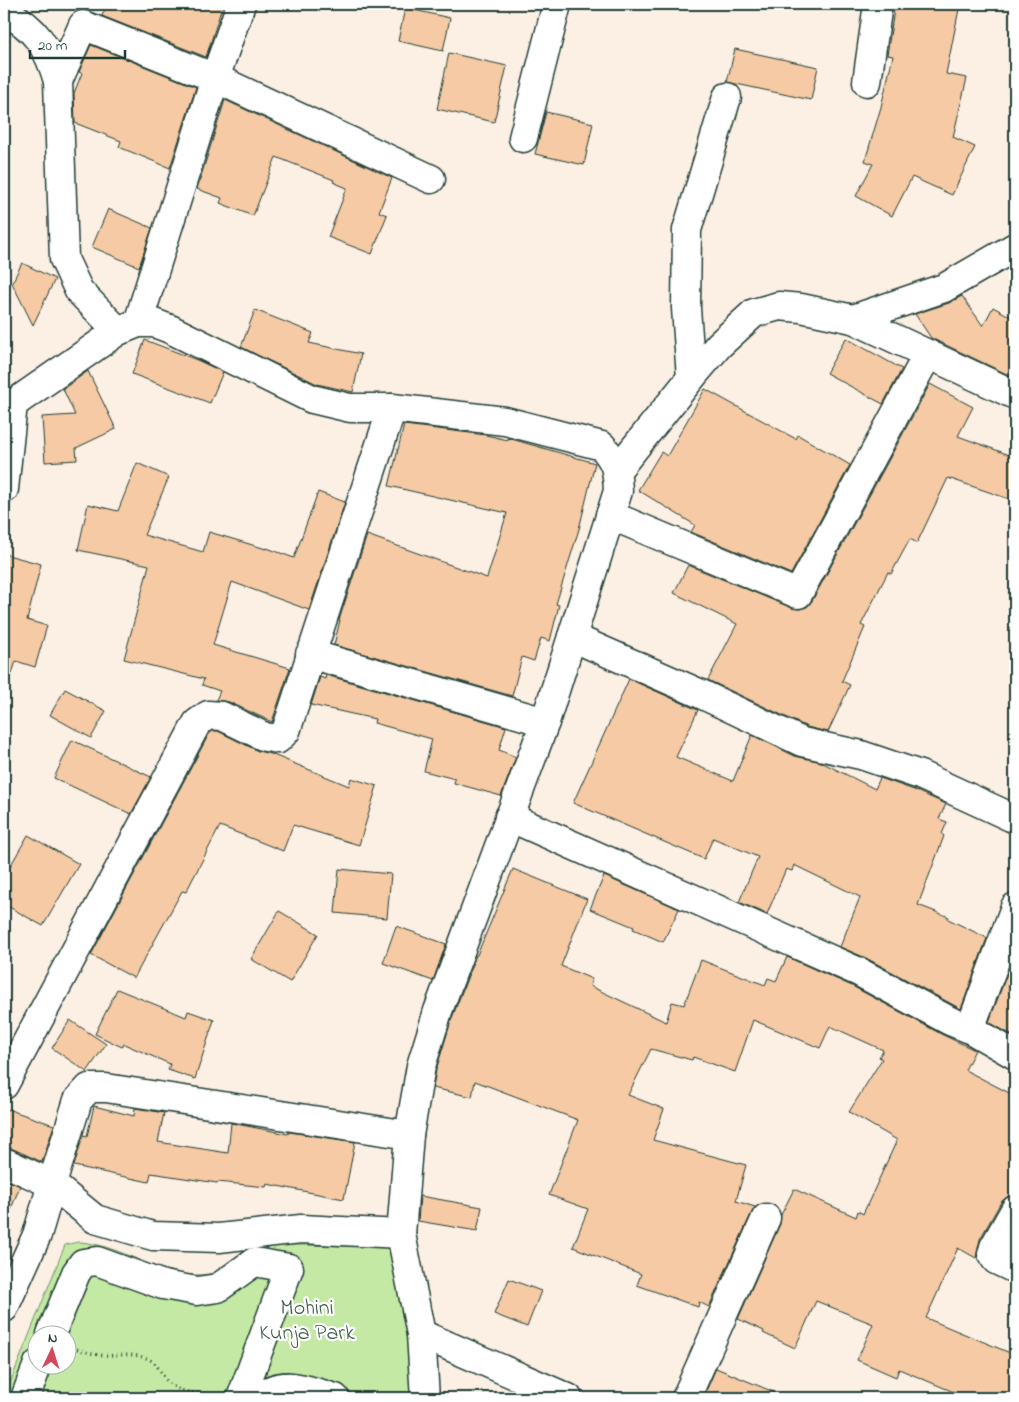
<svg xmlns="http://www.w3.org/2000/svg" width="1019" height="1402" viewBox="0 0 1019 1402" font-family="'Indie Flower',sans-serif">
<rect width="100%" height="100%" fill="#fcefe4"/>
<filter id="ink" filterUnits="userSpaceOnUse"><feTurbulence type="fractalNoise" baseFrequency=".02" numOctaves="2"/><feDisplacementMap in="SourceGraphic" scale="10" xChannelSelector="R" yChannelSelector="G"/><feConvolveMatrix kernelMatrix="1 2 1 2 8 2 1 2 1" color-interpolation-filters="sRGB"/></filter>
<g filter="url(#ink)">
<path fill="#c4e9a4" stroke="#72936c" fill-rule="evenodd" d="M78,1242C121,1243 164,1282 209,1274C224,1272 235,1256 247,1248C251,1247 255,1245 258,1244L389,1247L400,1258L414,1398H4L65,1245ZM38,1334H68V1364H38Z"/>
<g fill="#f5caa4" stroke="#1f3d34">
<polygon points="107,4 223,4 206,57 102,16"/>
<polygon points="895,4 960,4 946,74 967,78 953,137 975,147 952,195 912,177 892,216 856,196 873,164 865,161 881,107 893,56 887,55"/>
<polygon points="405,8 450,18 443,51 398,41"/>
<polygon points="91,45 196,87 170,168 119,147 121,141 75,123 74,93 82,73 79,72"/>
<polygon points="735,49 818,67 811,100 727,82"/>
<polygon points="449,53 507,66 494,122 437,109"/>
<polygon points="225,100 392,178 379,212 387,215 372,254 328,237 347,188 333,182 334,180 276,157 253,216 220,203 222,198 197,189"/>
<polygon points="546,112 593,123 584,165 535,154"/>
<polygon points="108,209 152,228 139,267 92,247"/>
<polygon points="22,263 55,279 33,325 12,283"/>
<polygon points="962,296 983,326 993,307 1015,319 1015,378 931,338 915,314 949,303"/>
<polygon points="255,310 313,333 309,343 361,354 353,392 317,384 241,347"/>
<polygon points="846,338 902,369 883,404 826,373"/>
<polygon points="145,340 197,360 223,372 210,403 132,374"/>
<polygon points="88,371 116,429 76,448 77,460 45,462 42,417 75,415 63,389"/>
<polygon points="930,384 973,407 958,436 1015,457 1015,501 948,478 917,543 910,539 891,574 888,572 861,625 865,627 842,681 850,685 828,732 807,727 708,680 737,624 674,593 688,565 792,608 800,609 807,607 812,601"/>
<polygon points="705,389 796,439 798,435 850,465 791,574 691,532 695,525 638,490 661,452 667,456"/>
<polygon points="404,425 486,435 508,440 508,438 595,463 579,529 556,604 559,605 550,641 541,638 534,661 522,657 512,696 334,645 340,620 339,620 367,535 487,578 507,513 389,486"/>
<polygon points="137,463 169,477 144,535 203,552 209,532 266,549 267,548 294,558 318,492 345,502 309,610 232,582 213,645 290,668 272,722 229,702 216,700 220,691 202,685 204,679 124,659 149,565 78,550 88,504 118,511"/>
<polygon points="4,554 41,564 27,620 47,626 35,667 16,661 12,674 4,673"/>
<polygon points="326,675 506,727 499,750 516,757 501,796 454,783 455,779 424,771 432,739 374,723 375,719 311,705 320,677 325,679"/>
<polygon points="629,679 698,710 676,757 733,781 752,735 795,756 821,762 875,789 880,778 914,790 946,804 939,819 947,822 942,834 944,836 918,905 949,917 948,919 987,938 961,1009 866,958 840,947 860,897 794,865 792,871 786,869 767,914 739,902 758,857 713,838 704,859 573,803"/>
<polygon points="65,689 106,711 91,738 50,715"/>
<polygon points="213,731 218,731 258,751 271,754 349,786 351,778 377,786 359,845 293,825 283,851 220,826 186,892 182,891 134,978 91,955 209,734"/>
<polygon points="72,740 151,777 131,814 54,778"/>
<polygon points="28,835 79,864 43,926 4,904 4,877"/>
<polygon points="339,869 391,874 387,918 335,913"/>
<polygon points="513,869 587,899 561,966 592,979 590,986 666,1022 672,1002 684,1005 701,960 765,985 768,978 776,981 787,957 852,986 943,1035 975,1050 965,1070 1015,1096 1015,1194 1008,1196 1001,1202 980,1239 976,1258 958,1248 926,1318 1015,1355 1015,1398 968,1398 899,1369 896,1377 857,1360 873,1324 816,1301 795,1348 763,1333 764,1331 738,1319 780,1224 781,1215 794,1189 856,1217 858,1211 863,1214 897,1140 849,1112 882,1059 879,1057 883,1050 830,1026 820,1048 753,1020 735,1072 693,1057 692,1060 651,1049 628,1095 664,1109 653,1140 746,1165 736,1201 755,1207 752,1212 709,1307 699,1302 698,1307 637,1285 641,1274 573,1247 588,1209 549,1195 578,1120 475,1081 472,1097 433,1088 436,1070 452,1018 476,955 477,955"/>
<polygon points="604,876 679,909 663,942 633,929 634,927 590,909"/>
<polygon points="279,911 318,934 290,982 251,959"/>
<polygon points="396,926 446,944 433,981 383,963"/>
<polygon points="1015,952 1015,1037 989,1022"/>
<polygon points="117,989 186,1017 188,1011 214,1020 195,1079 168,1070 170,1064 124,1044 122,1047 95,1034"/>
<polygon points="70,1020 106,1044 87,1072 52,1048"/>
<polygon points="94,1106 134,1116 135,1108 164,1113 158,1142 228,1153 231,1123 288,1134 289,1132 355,1142 344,1199 267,1184 266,1187 218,1182 217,1183 151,1173 149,1182 74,1166 83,1135 87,1136"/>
<polygon points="4,1108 54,1125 42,1162 11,1148 4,1147"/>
<polygon points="4,1179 20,1186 6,1222 4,1222"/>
<polygon points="420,1196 482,1207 477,1231 418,1221"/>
<polygon points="509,1279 541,1291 527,1327 494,1314"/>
<polygon points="716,1368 788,1398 703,1398"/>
</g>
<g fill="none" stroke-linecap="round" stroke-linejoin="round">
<defs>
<g id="minor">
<polyline points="241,4 215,78 431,179"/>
<path d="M4,11C36,28 48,47 58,81L64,259L79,291L118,331"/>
<polyline points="58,81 83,25 215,78 138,323"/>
<polyline points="867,82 878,4"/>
<polyline points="523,138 557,4"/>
<polyline points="853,319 1015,395"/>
<polyline points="691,378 719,345 754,313 779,306 801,308 853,319 944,288 1015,247"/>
<path d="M4,408L13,404L118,331L138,323H154L170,329L312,399L350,408H392L505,421L602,446C616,462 617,469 618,491L545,722L438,1011L421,1066L409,1135L401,1234L421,1334L425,1398"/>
<polyline points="617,470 691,378 686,308 687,230 727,97"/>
<polyline points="4,489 13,404"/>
<polyline points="610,515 798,594 928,354"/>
<polyline points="572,637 701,694 802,742 861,755 920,775 1015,819"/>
<polyline points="310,654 545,722"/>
<polyline points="509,817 859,972 950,1021 970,1029 1015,907"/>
<polyline points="970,1029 1015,1055"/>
<polyline points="4,1085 197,723 208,715 222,716 265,737 278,739 286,731 392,408"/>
<polyline points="4,1162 52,1184 37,1235 4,1308"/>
<polyline points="1015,1210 994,1247 992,1254 996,1260 1015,1269"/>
<polyline points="401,1234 301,1229 219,1238 153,1236 95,1219 52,1184 78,1100 89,1088 106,1088 409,1135"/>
<polyline points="51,1334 76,1273 83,1263 97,1261 163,1285 197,1291 218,1288 254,1262 289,1268 241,1398"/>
<polyline points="421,1334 568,1398"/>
<polyline points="25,1398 38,1364"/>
<path d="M258,1398C283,1377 307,1390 335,1398"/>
<polyline points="686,1398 766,1218"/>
</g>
</defs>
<use href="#minor" stroke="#1f3d34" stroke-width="31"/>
<path stroke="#1f3d34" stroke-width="3" stroke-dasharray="1 4" stroke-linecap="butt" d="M77,1349C86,1352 94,1355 103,1355C118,1356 136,1352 150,1360C158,1364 161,1374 167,1381C178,1393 196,1393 211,1394"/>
<use href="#minor" stroke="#fff" stroke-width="28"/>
</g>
</g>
<g text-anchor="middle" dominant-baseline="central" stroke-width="4.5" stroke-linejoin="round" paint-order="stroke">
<g font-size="22" fill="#405f4a" stroke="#fff">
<text x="307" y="1309">Mohini<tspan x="307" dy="25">Kunja Park</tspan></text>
</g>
</g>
<rect width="1019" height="1402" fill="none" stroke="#fff" stroke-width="20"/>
<rect x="10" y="10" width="999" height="1382" fill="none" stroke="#1f3d34" stroke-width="2" filter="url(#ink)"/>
<g transform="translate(52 1350) rotate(4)"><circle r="24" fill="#ffffff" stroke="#a5b1ae"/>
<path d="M0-4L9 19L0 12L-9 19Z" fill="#d1495b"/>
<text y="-8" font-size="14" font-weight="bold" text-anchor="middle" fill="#1f3d34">N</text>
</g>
<path d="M30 50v8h95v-8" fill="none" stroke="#1f3d34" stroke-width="2.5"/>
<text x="38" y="50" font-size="15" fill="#1f3d34" stroke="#ffffff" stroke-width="4" paint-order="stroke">20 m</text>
</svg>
